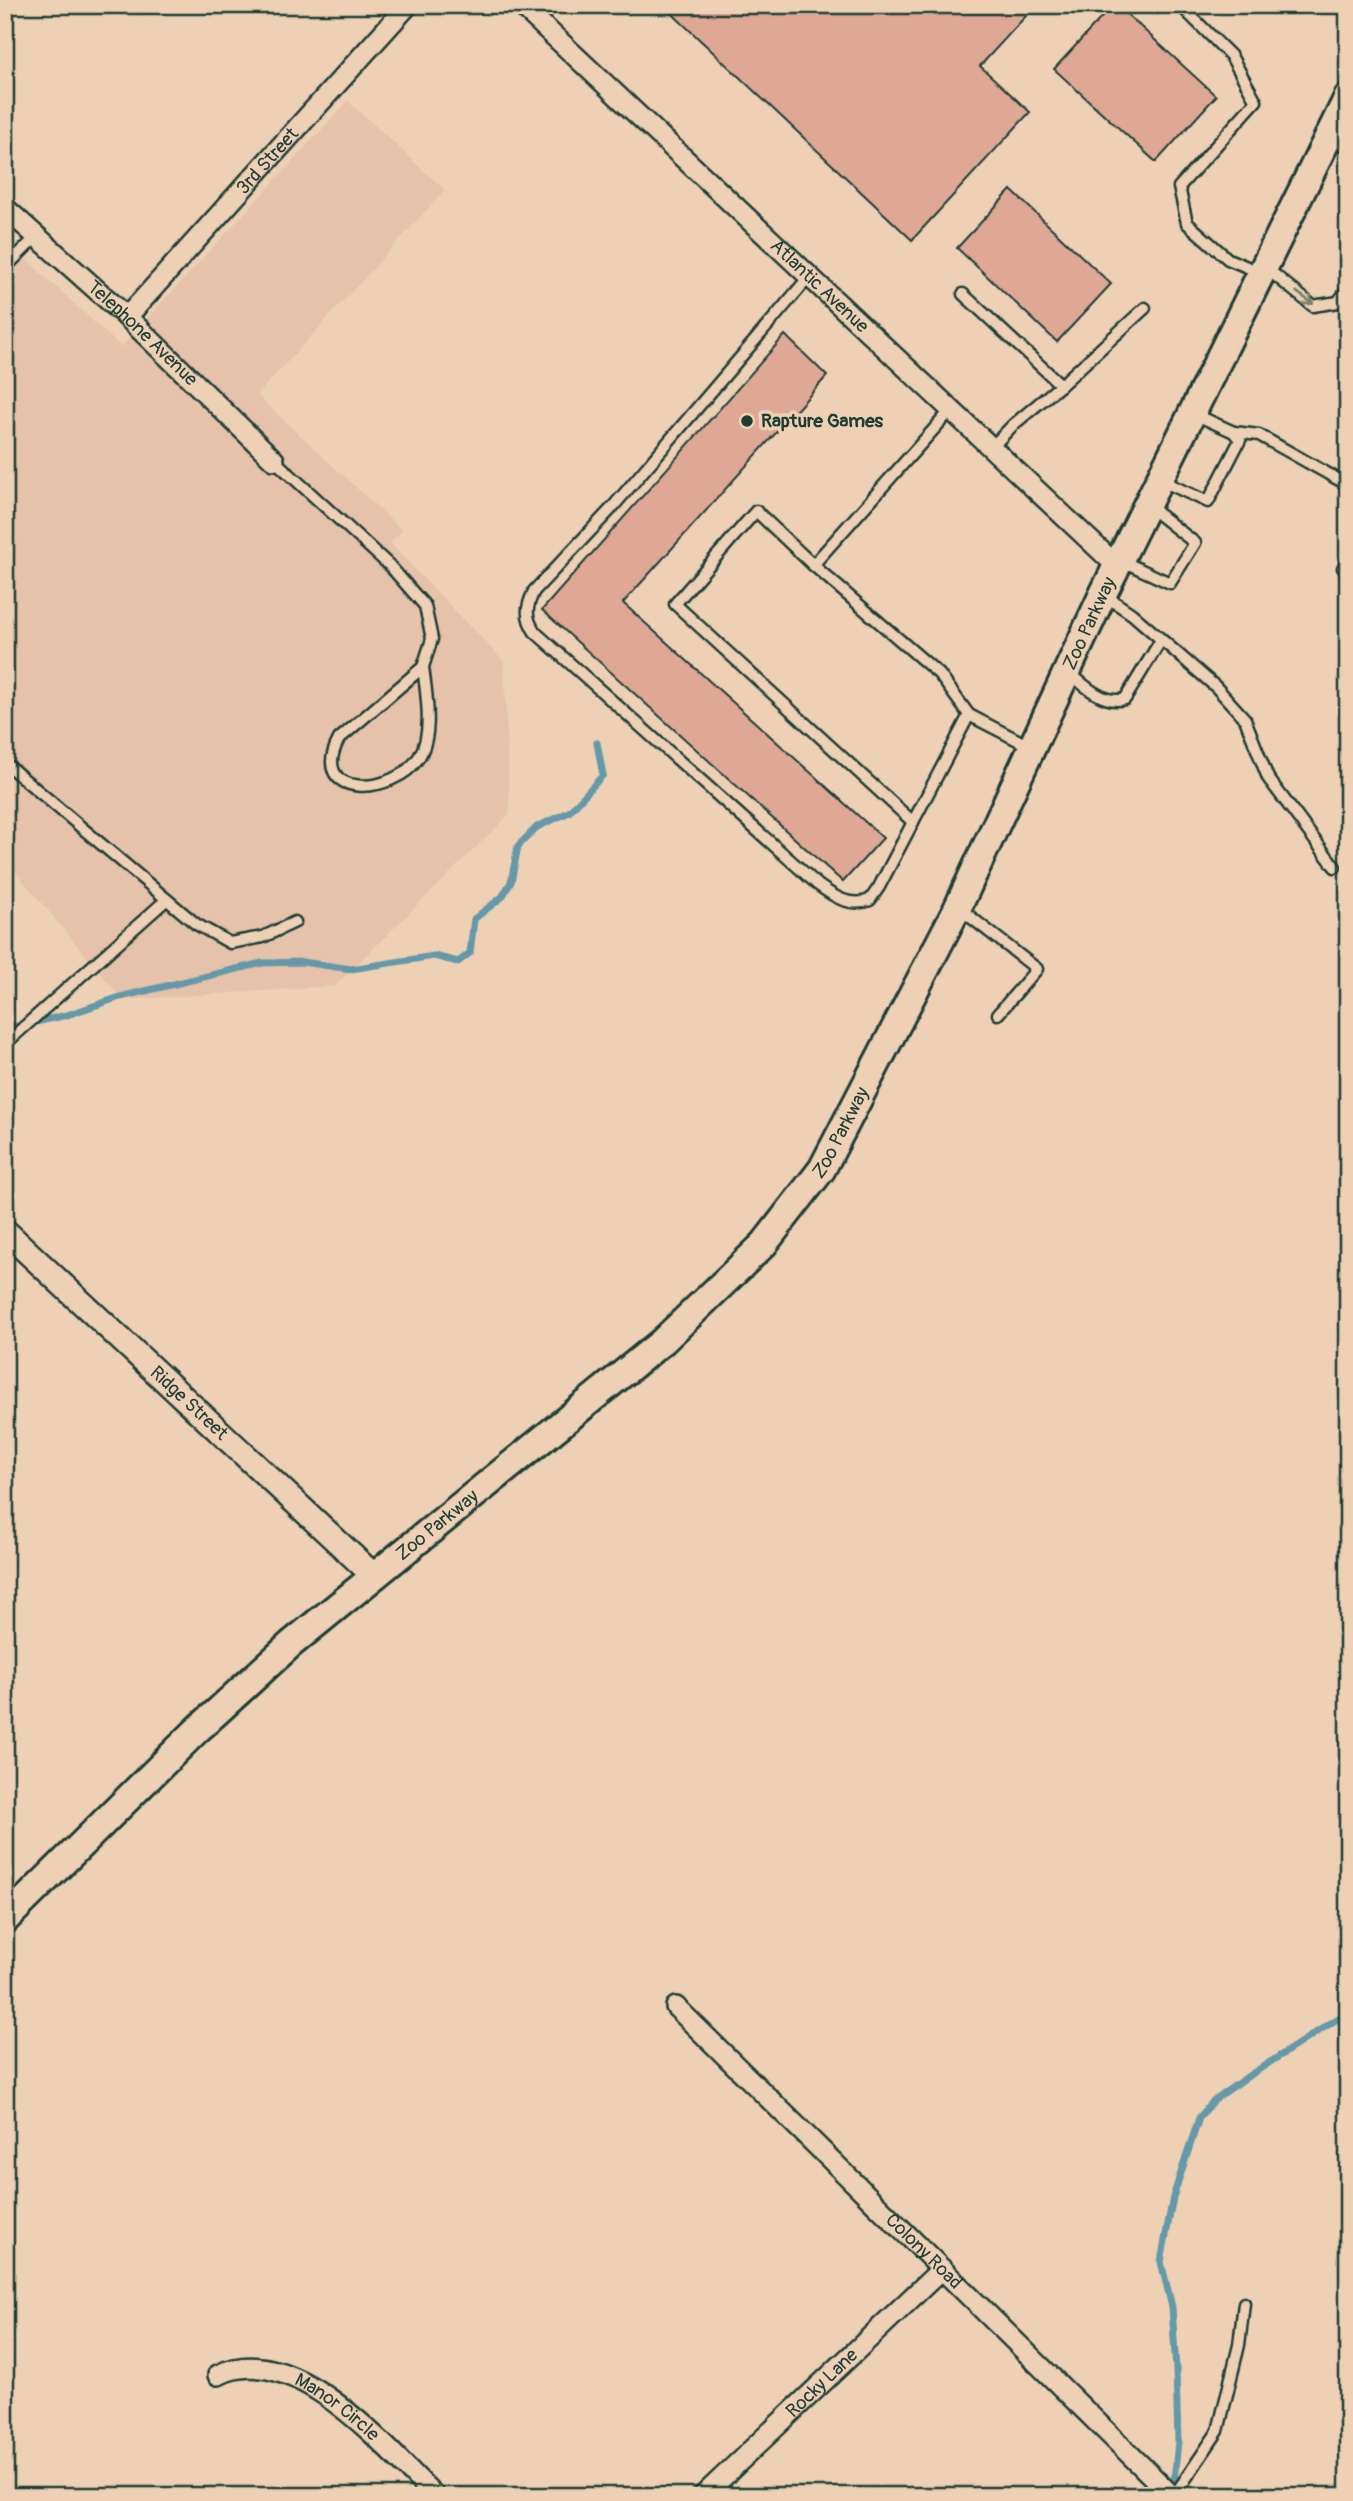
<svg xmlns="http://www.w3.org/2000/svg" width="1353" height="2501" viewBox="0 0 1353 2501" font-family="Pangolin,sans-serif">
<rect width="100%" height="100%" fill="#eed1b5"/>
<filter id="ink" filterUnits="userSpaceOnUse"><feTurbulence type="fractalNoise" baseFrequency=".0143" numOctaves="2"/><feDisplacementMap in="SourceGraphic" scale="14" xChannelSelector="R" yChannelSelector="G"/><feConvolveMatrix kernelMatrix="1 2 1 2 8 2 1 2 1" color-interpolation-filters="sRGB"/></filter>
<g filter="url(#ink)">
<polygon fill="#e5c2a9" points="348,101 445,190 257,395 402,530 390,543 504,662 510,814 335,986 123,1000 5,859 5,240 121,347"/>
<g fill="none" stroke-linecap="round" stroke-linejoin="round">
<g stroke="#6598a8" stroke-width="7">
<polyline points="5,1029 67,1015 120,997 262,963 302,962 351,969 434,956 458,962 470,953 474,919 502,897 511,882 518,846 537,827 569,812 603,775 597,743"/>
<polyline points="1170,2490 1174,2480 1178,2442 1176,2370 1172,2307 1161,2262 1173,2197 1199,2118 1214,2100 1247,2077 1348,2012"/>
</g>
</g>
<g fill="#dea895" stroke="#1f3d34" stroke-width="2">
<polygon points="663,5 1036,5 980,66 1030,112 912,240"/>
<polygon points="1113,5 1117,5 1216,96 1156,162 1054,69"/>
<polygon points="1011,190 1111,284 1057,342 957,248"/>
<polygon points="785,335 827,376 623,603 883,838 843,882 542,610"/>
</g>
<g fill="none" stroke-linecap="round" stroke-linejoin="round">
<defs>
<g id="service">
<polyline points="1180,5 1231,56 1256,101 1179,187 1187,223 1228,259 1259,272"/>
<polyline points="1329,137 1348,147"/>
<polyline points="5,268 37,236"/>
<polyline points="1266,268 1313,306 1338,302 1348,288"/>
<path d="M809,277L611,509L534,591C526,607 525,617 535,632L818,885C833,896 850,908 870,900L879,887L969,715L1031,747"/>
<polyline points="963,294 1061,385"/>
<polyline points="951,410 813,565 939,674 969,715"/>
<polyline points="1234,432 1259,435 1348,485"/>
<polyline points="991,448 1013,425 1061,385 1145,308"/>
<path d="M274,460L389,565L425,606L432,639L423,667L339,739C307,799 394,797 419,757C434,734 426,692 423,667"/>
<polyline points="1162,481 1208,502 1240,440 1234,432 1194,414"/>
<polyline points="1122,561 1170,583 1195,543 1148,506"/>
<polyline points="813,565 756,511 675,604 913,822"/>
<polyline points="1343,568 1348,560"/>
<polyline points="1104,595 1132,614 1216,687 1245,719 1268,778 1335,867"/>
<path d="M1069,672C1083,685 1104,705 1125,699L1161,640"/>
<polyline points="5,763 196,924 230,943 263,937 295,922"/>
<polyline points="959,908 1037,969 998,1014"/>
<polyline points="5,1044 166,900"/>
<polyline points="1174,2496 1218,2431 1239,2345 1244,2303"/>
</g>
<g id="minor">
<path id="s1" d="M521,5L1117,566"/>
<path id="s2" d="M5,208L127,317L274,460"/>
<path id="s3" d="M127,317L408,5"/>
<path id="s4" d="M676,2007L1172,2496"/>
<path id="s5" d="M218,2375C293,2337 387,2449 435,2496"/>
<path id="s6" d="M703,2496L942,2269"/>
</g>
<g id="tertiary">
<path id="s7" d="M5,1231L373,1575"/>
</g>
<g id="secondary">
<path id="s8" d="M5,1920L196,1731L291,1644L663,1341L764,1244L822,1169L958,907L1103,594L1348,97"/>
</g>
</defs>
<use href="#service" stroke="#1f3d34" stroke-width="15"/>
<use href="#minor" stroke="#1f3d34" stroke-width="24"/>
<use href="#tertiary" stroke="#1f3d34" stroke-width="28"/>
<use href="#secondary" stroke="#1f3d34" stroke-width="32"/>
<use href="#service" stroke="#eed1b5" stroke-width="10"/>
<use href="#minor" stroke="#eed1b5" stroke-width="19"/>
<use href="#tertiary" stroke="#eed1b5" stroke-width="23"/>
<use href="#secondary" stroke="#eed1b5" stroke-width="26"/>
</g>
<defs><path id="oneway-shaft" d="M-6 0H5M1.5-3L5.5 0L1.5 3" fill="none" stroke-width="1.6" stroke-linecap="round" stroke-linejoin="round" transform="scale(1.75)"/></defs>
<use stroke="#7c806e" href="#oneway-shaft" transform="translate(1305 298) rotate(36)"/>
</g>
<circle fill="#1f3d34" stroke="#eed1b5" stroke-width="2.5" cx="747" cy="421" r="7"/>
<g text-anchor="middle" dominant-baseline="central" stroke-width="7" stroke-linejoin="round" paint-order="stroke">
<g font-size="19" fill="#1f3d34" stroke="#eed1b5">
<text stroke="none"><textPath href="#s3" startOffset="210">3rd Street</textPath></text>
<text stroke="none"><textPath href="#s1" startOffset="410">Atlantic Avenue</textPath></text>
<text stroke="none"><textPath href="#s2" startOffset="186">Telephone Avenue</textPath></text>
<text stroke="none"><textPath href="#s8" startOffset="1720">Zoo Parkway</textPath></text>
<text stroke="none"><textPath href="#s8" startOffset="1153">Zoo Parkway</textPath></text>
<text stroke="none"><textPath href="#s7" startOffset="252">Ridge Street</textPath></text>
<text stroke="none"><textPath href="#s8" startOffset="586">Zoo Parkway</textPath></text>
<text stroke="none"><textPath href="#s4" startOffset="348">Colony Road</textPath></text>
<text stroke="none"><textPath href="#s6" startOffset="164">Rocky Lane</textPath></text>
<text stroke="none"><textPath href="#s5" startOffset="131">Manor Circle</textPath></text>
</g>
<g font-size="19" font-weight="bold" fill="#1f3d34" stroke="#eed1b5" text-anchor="start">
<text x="761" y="421">Rapture Games</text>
</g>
</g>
<rect width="1353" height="2501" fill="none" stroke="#eed1b5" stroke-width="28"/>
<rect x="14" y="14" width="1325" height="2473" fill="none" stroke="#1f3d34" stroke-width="2.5" filter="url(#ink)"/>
</svg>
